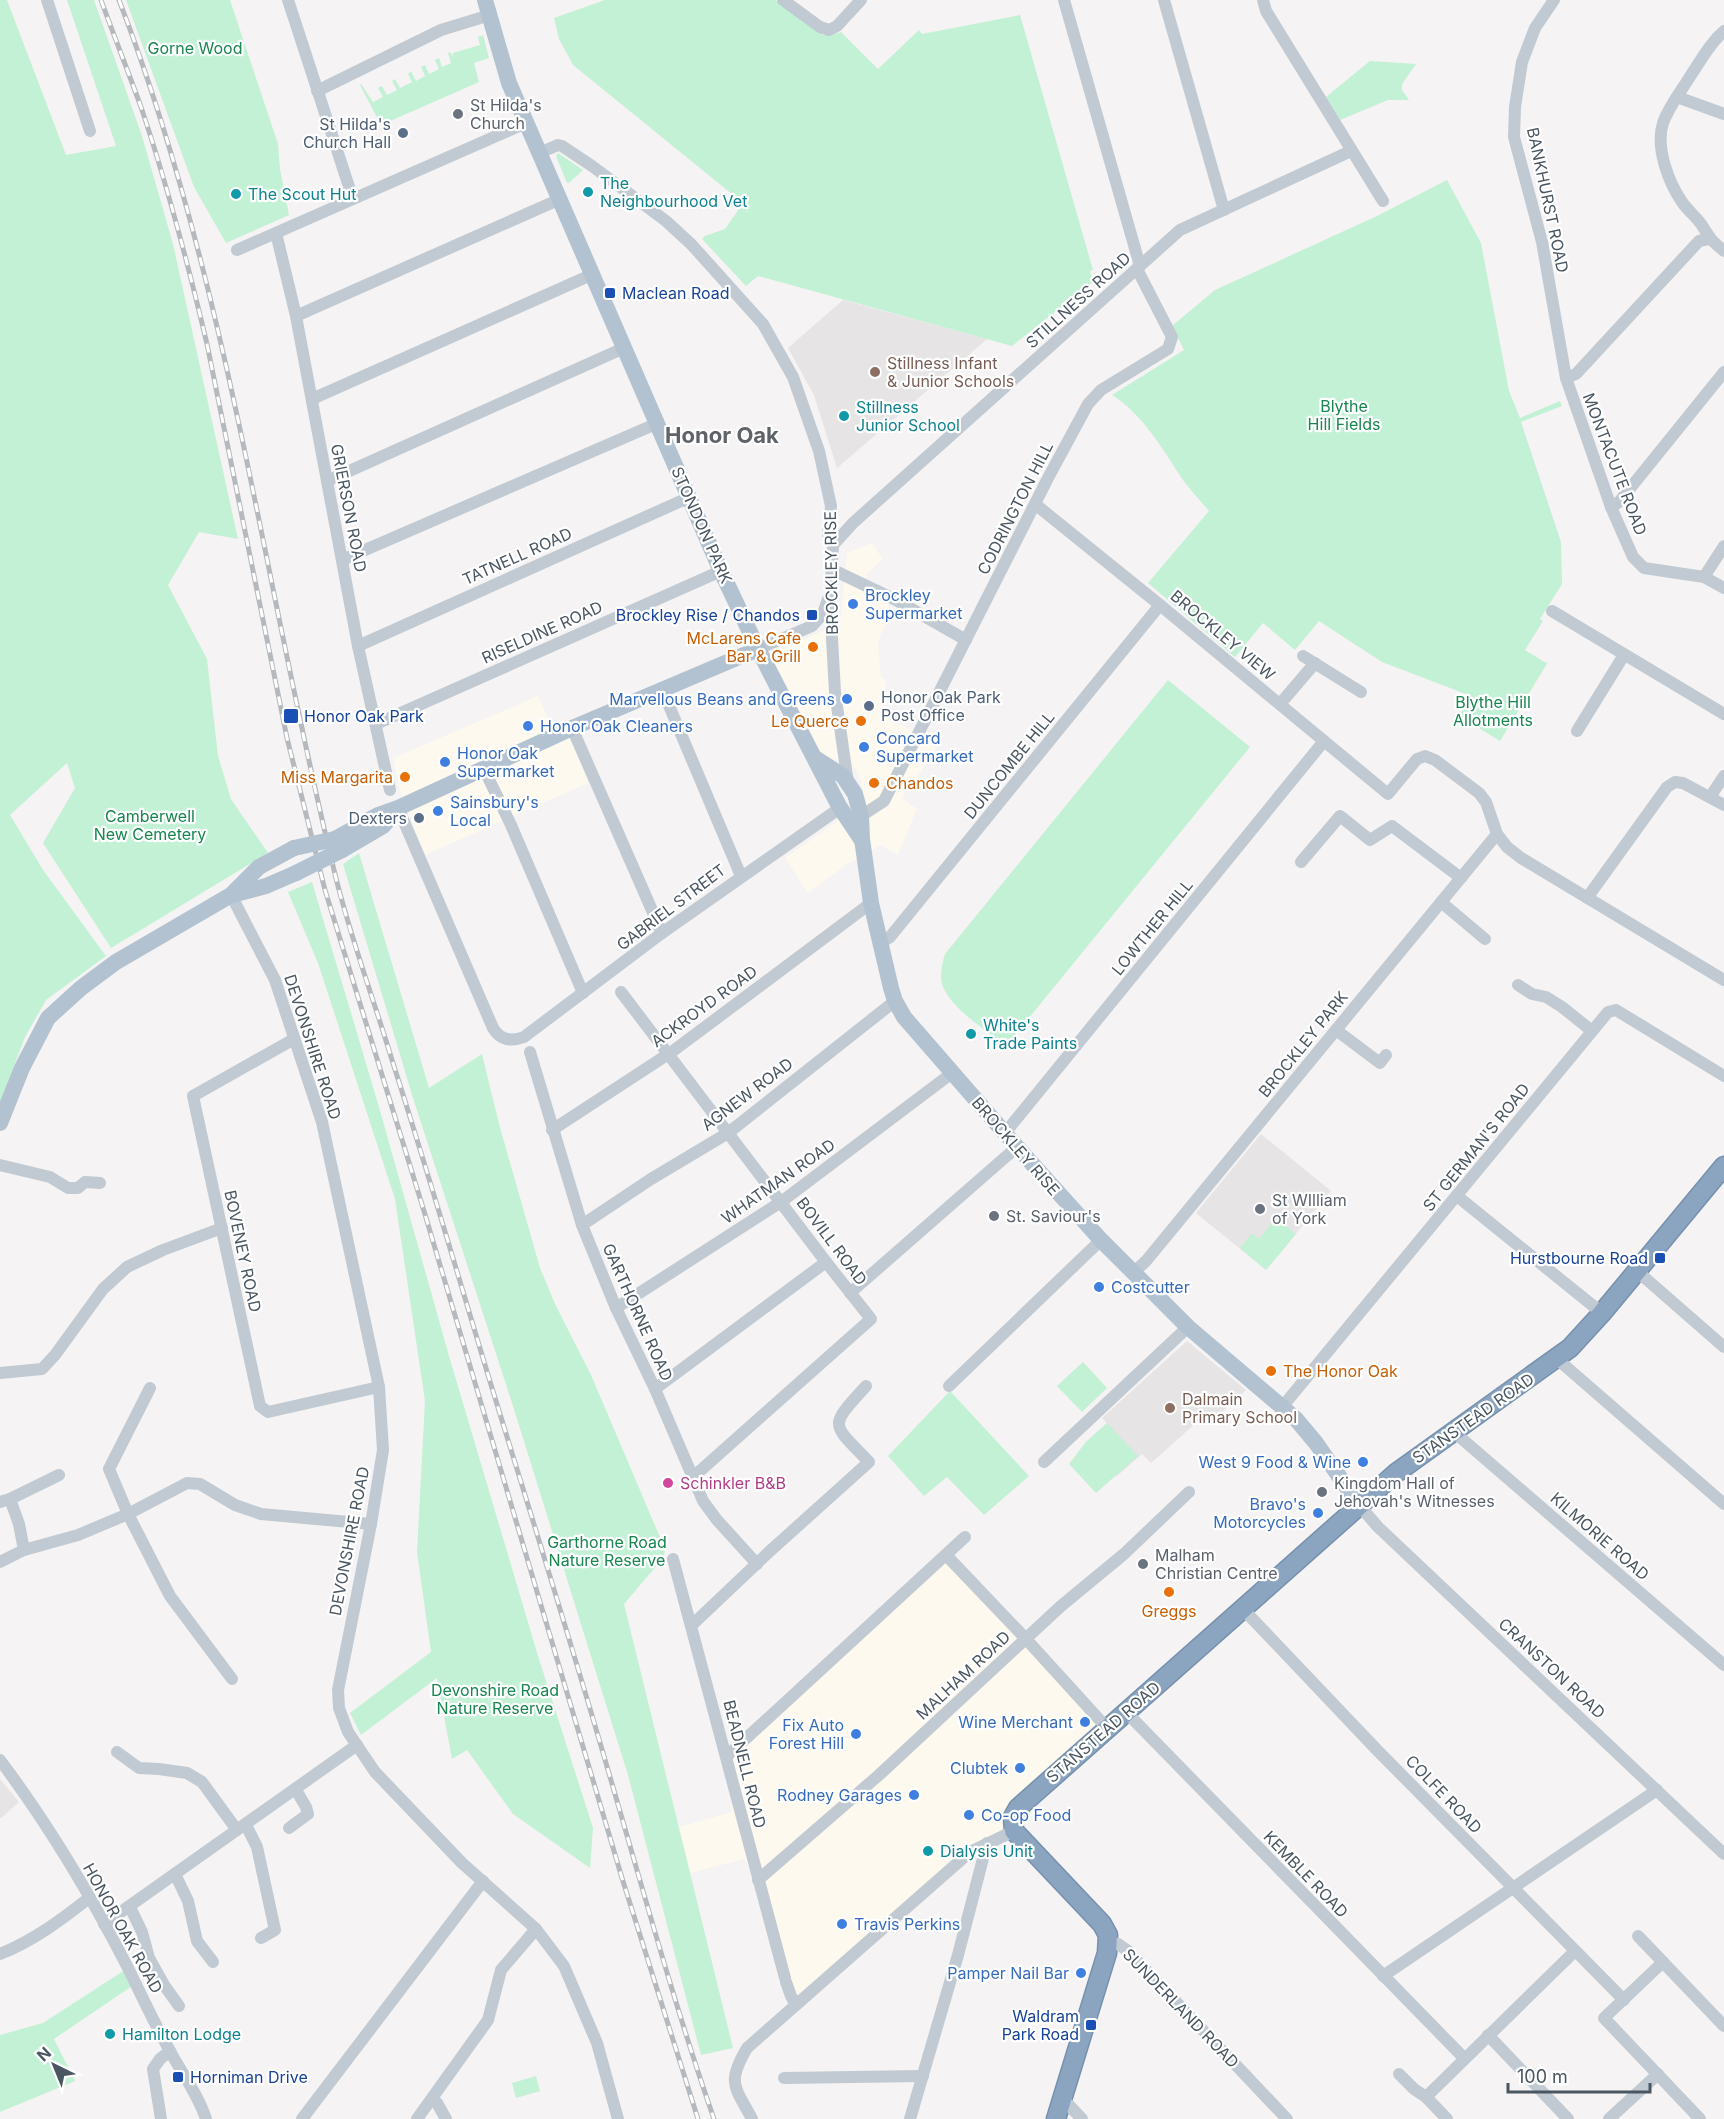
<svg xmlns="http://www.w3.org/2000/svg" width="1724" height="2119" viewBox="0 0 1724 2119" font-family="Inter,sans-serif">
<rect width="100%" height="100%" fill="#f5f3f3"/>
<g fill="#fdf9ef">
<polygon points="872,543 883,559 867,574 864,591 892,608 878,642 881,678 886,679 884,716 913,731 937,749 902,798 917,809 898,855 881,845 846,865 808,893 785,858 866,801 857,769 821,753 770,655 840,623 847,553"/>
<polygon points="538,696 559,741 570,736 588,783 425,855 399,788 393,758"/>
<polygon points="946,1555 1105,1731 987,1843 796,2005 758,1880 744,1859 691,1873 679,1827 732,1812 727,1756"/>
</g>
<g fill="#e6e4e5">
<polygon points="843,300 987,339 837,468 814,395 788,348"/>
<polygon points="1261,1134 1331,1191 1266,1270 1196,1213"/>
<polygon points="1187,1341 1246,1390 1213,1420 1206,1414 1151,1463 1142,1454 1117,1476 1086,1442 1107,1423 1102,1418"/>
<polygon points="0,1779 19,1802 0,1819"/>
</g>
<g fill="#c3f1d5">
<polygon points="0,0 7,0 66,155 116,146 67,0 94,0 142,136 173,244 238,539 199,532 168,585 207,659 218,756 231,799 268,853 111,948 43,843 75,788 67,763 10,815 43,870 106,956 46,1000 25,1037 0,1103"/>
<polygon points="126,0 230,0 278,144 280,169 289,215 226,243 194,187"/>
<polygon points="605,0 775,0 823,35 831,35 841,32 878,69 919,30 922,34 1020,15 1093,270 1090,271 1093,282 1012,346 758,276 746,286 702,239 705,236 725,229 743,203 573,65 559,39 554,18"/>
<polygon points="483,35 489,58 474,63 479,82 381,125 360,85 361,84 373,102 383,97 378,88 382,86 387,95 397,90 392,81 395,79 400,88 412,82 408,74 411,71 416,81 425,76 421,67 425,65 429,74 439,69 435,60 439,58 442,67 451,63 448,53 450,52 453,57 453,53 480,45 478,37"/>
<polygon points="1370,61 1416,64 1402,84 1402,90 1409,100 1388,100 1340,120 1326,97"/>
<polygon points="558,153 583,170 569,183 567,183 556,156"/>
<path d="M1447,180L1481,243L1509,391L1520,418L1560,401L1562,406L1521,422L1561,542L1562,584L1540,619L1543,621L1525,650L1546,663L1548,662L1500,741L1459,716L1471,696L1382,662L1319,621L1295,650L1263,623L1235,657L1148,583L1209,511C1199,499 1187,487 1179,474C1161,446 1141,413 1112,395L1184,350L1172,326L1215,290L1377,216Z"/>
<path d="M1168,680L1250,747L1006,1046C987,1031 953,1010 943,987C939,977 942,964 945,954Z"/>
<polygon points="359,853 429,1088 482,1054 499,1124 540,1268 555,1304 591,1375 665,1549 664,1557 624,1604 733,2048 701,2055 628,1775 513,1406 413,1098 343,864"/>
<polygon points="312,882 379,1107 449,1356 538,1656 593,1828 590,1868 513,1814 467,1750 452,1759 437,1678 361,1735 350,1713 431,1652 417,1552 425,1401 395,1199 318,963 288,892"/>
<polygon points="1276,1218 1296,1234 1266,1270 1240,1248 1252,1233 1259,1239"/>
<polygon points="1083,1362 1107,1388 1082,1412 1057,1386"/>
<polygon points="950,1391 1029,1476 984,1515 947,1477 924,1496 888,1456"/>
<polygon points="1107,1423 1138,1456 1096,1493 1069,1464 1086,1442"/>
<polygon points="128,1968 135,1984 54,2039 75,2081 0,2112 0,2035 43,2023"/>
<polygon points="536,2076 540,2091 516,2098 512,2083"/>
</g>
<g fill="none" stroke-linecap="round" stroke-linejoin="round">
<defs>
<polyline id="highway" points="1056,2119 1107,1953 1108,1935 1102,1924 1014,1831 1013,1817 1018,1808 1396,1473 1570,1348 1602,1313 1724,1166"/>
</defs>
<use href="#highway" stroke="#7690ad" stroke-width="21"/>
<g stroke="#c1cad2" stroke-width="12">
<polyline points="47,0 90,131"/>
<polyline points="288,0 353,199"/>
<polyline points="783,0 820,27 829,30 837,26 861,0"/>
<polyline points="1064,0 1140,266"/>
<polyline points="1164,0 1224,210"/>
<polyline points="1263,0 1266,11 1383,201"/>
<polyline points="1554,0 1535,28 1522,62 1515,107 1514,137 1542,242 1566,378 1611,507 1633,557 1644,568 1704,577 1724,588"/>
<path d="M1724,31C1710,43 1701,60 1691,75C1682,90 1669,106 1663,123C1655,148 1669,183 1682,202C1688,211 1698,218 1703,227C1711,240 1712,241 1724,251"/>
<polyline points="317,91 441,30 490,15"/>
<polyline points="1677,97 1724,114"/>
<polyline points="539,153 558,145 562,146 592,166 666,221 691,244 763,324 793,377 819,451 831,506 828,534 833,545 830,603 835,692 848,783"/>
<polyline points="276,233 296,316 358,646 390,790"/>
<polyline points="237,250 526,123"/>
<polyline points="296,316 558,200"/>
<polyline points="1566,378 1576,374 1699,241 1709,239"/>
<polyline points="312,399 591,275"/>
<polyline points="327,481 624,348"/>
<polyline points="1035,504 1160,605 1388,794 1417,759 1425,756 1435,760 1479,793 1486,802 1497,834 1507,847 1521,858 1724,980"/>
<polyline points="1611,507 1619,502 1724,372"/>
<polyline points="833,545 853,523 1180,230 1351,151"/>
<polyline points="342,560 658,423"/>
<polyline points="831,569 896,600 966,640"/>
<polyline points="1704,577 1724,546"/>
<polyline points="1552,611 1724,714"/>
<polyline points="358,646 690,497"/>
<polyline points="758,649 812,626 823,614 828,599"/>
<polyline points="1303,656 1361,692"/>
<polyline points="662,689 741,876"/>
<polyline points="1280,704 1315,663"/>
<polyline points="376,724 721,571"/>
<polyline points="572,728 662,933"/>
<polyline points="1577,731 1624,655"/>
<polyline points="484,769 511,825 583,993"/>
<polyline points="1710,797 1724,776"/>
<path d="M398,808L493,1028C500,1040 511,1042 524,1037L662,933L840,808"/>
<polyline points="861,816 884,801 1048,478 1088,404 1101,390 1168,349 1172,337 1137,269"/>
<polyline points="1301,862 1340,816 1370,840 1392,826 1461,878"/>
<polyline points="231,895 275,980 322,1122 379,1387 383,1450 371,1524 338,1690 339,1708 348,1732 375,1772 462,1863 536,1929 564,1966 597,2043 618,2119"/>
<polyline points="1587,898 1667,787 1675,782 1683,783 1724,805"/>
<polyline points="1441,902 1485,939"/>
<polyline points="881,943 890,937 1160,605"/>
<polyline points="1518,985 1532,994 1546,997 1562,1007 1592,1031"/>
<polyline points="621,992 826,1262 871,1319 692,1478"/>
<polyline points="1336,1030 1380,1063 1386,1055"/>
<polyline points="294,1039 193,1096 260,1406 268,1412 379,1387"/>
<polyline points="530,1052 582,1225 616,1308 655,1389 703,1501 717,1520 757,1564"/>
<polyline points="552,1130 673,1051 871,903"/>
<polyline points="1005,1133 1324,741"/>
<polyline points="0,1165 50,1177 68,1188 78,1188 85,1182 100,1183"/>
<polyline points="1457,1196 1602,1313"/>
<polyline points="582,1225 651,1179 728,1133 895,1001"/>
<polyline points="1637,1271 1724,1347"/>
<polyline points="1133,1273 1146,1261 1497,834"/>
<polyline points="850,1293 1017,1147"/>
<polyline points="616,1308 781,1202 952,1073"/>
<polyline points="1556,1358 1724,1504"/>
<polyline points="0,1373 42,1369 55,1355 103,1289 127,1267 163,1250 222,1228"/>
<polyline points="949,1386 1101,1240"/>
<polyline points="150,1388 109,1469 128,1514 170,1596 232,1679"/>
<polyline points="655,1389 826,1262"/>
<polyline points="1283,1406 1608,1012 1616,1010 1724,1076"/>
<polyline points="1454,1432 1724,1665"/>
<polyline points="1044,1462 1188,1327"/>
<polyline points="10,1499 19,1524 24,1550"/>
<polyline points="0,1502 10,1499 59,1475"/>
<polyline points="1359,1505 1378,1527 1724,1854"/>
<polyline points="946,1555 1026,1639 1107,1728"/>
<polyline points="673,1559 785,1978"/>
<polyline points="0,1562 24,1550 78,1535 128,1514 187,1483 200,1484 235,1505 261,1514 371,1524"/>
<polyline points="1243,1609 1377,1750 1624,2000"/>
<path d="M692,1625L770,1551L869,1462C831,1422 828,1428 866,1386"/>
<polyline points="1126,1712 1464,2058"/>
<polyline points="117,1752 139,1768 159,1769 187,1773 202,1782 237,1830"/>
<polyline points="727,1756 965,1537"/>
<path d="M0,1760C48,1824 90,1894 127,1966C141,1994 154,2023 170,2051C182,2074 198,2094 206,2119"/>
<polyline points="246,1825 257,1847 275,1930 261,1938"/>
<polyline points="289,1828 308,1814 306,1807 296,1790"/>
<polyline points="175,1874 188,1901 197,1941 213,1962"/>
<polyline points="758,1880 879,1775 1061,1606 1124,1554 1189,1492"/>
<polyline points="130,1907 142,1932 149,1958 164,1985 179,2006"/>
<polyline points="104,1924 357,1745"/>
<polyline points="1638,1936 1724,2026"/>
<polyline points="1109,1942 1118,1944 1128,1951 1287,2119"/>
<path d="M0,1954C33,1941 61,1920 89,1898"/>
<polyline points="1663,1962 1604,2018 1700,2119"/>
<polyline points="1383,1976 1657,1790"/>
<polyline points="786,1982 791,1996 796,2005"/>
<polyline points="1488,2035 1568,2119"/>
<polyline points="1399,2074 1414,2089 1426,2097 1447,2119"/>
<polyline points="784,2078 923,2076"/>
<polyline points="1426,2097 1575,1951"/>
<polyline points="432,2099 437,2103 446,2119"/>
<polyline points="1063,2099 1082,2119"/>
<polyline points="161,2119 153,2069 160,2059 170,2051"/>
<polyline points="302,2119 483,1881"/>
<polyline points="417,2119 488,2020 501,1970 536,1929"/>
<path d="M752,2119C735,2086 726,2084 747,2048L970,1852L1014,1831"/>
<polyline points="910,2119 958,1955 987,1843"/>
<polyline points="1609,2119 1658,2074"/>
</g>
<g stroke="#b3c2d1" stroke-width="16">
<polyline points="485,0 509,83 721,571 758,649 839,806 861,839"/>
<polyline points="815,758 843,776 855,794 861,816 862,839 871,903 891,988 895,1001 904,1017 1017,1147 1101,1240 1188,1327 1295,1418 1316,1443 1359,1505"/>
<polyline points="335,839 378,815 398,808 572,728 758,649"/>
<polyline points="342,850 383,826 398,809"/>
<polyline points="232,895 266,886 296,873"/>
<polyline points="0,1123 22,1068 48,1018 81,988 116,962 231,895 259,867 294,848"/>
</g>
<use href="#highway" stroke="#8ba5c1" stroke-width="18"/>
<defs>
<g id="rail">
<path d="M101,0C114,36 128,71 141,107C167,184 188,264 207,344L287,738L325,890L424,1211L622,1878L698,2119"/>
<path d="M119,0C227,280 263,579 334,870C349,934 373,997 392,1060C427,1169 459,1279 492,1388C531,1515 571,1642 608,1770C642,1886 674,2004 714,2119"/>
</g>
</defs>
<use href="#rail" stroke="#b5b8bd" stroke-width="5"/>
<use href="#rail" stroke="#fff" stroke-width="3" stroke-dasharray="9" stroke-linecap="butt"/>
<g stroke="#b3c2d1" stroke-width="16">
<polyline points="294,848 335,839"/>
<polyline points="296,873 342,850"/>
</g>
</g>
<g fill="#6b7280" stroke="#fff" stroke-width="2">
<circle cx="458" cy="114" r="6"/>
<circle cx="1260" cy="1209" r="6"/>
<circle cx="994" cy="1216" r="6"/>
<circle cx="1322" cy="1492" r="6"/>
<circle cx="1143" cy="1564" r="6"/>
</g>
<g fill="#5c6f8a" stroke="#fff" stroke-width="2">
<circle cx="403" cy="133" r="6"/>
<circle cx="869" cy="706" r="6"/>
<circle cx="419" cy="818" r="6"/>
</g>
<g fill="#0f9aa8" stroke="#fff" stroke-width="2">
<circle cx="588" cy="192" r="6"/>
<circle cx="236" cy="194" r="6"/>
<circle cx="844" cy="416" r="6"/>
<circle cx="971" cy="1034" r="6"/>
<circle cx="928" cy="1851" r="6"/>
<circle cx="110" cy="2034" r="6"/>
</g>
<g fill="#1a4fb4" stroke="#fff" stroke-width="2">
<rect x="604" y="287" width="12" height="12" rx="3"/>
<rect x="806" y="609" width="12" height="12" rx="3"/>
<rect x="283" y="708" width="16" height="16" rx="3"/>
<rect x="1654" y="1252" width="12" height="12" rx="3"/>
<rect x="1085" y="2019" width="12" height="12" rx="3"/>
<rect x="172" y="2071" width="12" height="12" rx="3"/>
</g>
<g fill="#8d6e63" stroke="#fff" stroke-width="2">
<circle cx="875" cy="372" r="6"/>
<circle cx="1170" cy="1408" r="6"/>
</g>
<g fill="#3f7fe0" stroke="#fff" stroke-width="2">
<circle cx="853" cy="604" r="6"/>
<circle cx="847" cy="699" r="6"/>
<circle cx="528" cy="726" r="6"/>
<circle cx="864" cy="747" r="6"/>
<circle cx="445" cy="762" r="6"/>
<circle cx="438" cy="811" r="6"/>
<circle cx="1099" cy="1287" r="6"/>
<circle cx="1363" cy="1462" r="6"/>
<circle cx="1318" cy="1513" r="6"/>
<circle cx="1085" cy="1722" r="6"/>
<circle cx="856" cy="1734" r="6"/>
<circle cx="1020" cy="1768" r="6"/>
<circle cx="914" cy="1795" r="6"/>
<circle cx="969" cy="1815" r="6"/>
<circle cx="842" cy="1924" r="6"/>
<circle cx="1081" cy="1973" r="6"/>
</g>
<g fill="#e8710a" stroke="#fff" stroke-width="2">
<circle cx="813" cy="647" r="6"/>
<circle cx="861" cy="721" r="6"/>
<circle cx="405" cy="777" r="6"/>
<circle cx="874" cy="783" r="6"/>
<circle cx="1271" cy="1371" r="6"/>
<circle cx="1169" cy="1592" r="6"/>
</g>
<circle fill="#d1479c" stroke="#fff" stroke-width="2" cx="668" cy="1483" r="6"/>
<g text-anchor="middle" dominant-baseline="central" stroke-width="4.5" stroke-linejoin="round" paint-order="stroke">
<g font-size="16" fill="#17864f" stroke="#fff">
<text x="195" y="48">Gorne Wood</text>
<text x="1344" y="406">Blythe<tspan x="1344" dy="18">Hill Fields</tspan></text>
<text x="1493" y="702">Blythe Hill<tspan x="1493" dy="18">Allotments</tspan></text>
<text x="150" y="816">Camberwell<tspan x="150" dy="18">New Cemetery</tspan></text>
<text x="607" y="1542">Garthorne Road<tspan x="607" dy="18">Nature Reserve</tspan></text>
<text x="495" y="1690">Devonshire Road<tspan x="495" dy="18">Nature Reserve</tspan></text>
</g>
<g font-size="16" fill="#5b616d" stroke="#fff" text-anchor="start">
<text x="470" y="105">St Hilda's<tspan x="470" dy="18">Church</tspan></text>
<text x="1272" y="1200">St WIlliam<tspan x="1272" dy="18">of York</tspan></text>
<text x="1006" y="1216">St. Saviour's</text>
<text x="1334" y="1483">Kingdom Hall of<tspan x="1334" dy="18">Jehovah's Witnesses</tspan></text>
<text x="1155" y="1555">Malham<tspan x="1155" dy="18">Christian Centre</tspan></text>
</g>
<g font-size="16" fill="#4e5e75" stroke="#fff" text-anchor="end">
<text x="391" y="124">St Hilda's<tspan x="391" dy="18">Church Hall</tspan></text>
<text x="881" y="697" text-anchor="start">Honor Oak Park<tspan x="881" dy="18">Post Office</tspan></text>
<text x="407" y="818">Dexters</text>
</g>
<g font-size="16" fill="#0d838f" stroke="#fff" text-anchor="start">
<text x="600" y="183">The<tspan x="600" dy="18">Neighbourhood Vet</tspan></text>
<text x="248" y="194">The Scout Hut</text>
<text x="856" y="407">Stillness<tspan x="856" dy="18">Junior School</tspan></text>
<text x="983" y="1025">White's<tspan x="983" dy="18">Trade Paints</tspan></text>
<text x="940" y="1851">Dialysis Unit</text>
<text x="122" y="2034">Hamilton Lodge</text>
</g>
<g font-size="16" fill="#4a5661" stroke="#fff">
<text transform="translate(1548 200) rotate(78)">BANKHURST ROAD</text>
<text transform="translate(1078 300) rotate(-42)">STILLNESS ROAD</text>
<text transform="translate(1615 464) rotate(69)">MONTACUTE ROAD</text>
<text transform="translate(349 508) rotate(79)">GRIERSON ROAD</text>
<text transform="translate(1015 508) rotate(-63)">CODRINGTON HILL</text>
<text transform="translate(702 525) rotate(66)">STONDON PARK</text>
<text transform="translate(517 556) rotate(-24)">TATNELL ROAD</text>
<text transform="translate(831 573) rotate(-91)">BROCKLEY RISE</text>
<text transform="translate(542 632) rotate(-24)">RISELDINE ROAD</text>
<text transform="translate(1223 635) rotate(40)">BROCKLEY VIEW</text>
<text transform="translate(1009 765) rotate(-51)">DUNCOMBE HILL</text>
<text transform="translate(671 907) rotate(-37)">GABRIEL STREET</text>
<text transform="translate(1152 927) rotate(-51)">LOWTHER HILL</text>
<text transform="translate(704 1006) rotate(-36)">ACKROYD ROAD</text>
<text transform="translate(1303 1044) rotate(-51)">BROCKLEY PARK</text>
<text transform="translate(313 1047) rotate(72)">DEVONSHIRE ROAD</text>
<text transform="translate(747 1094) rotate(-37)">AGNEW ROAD</text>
<text transform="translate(1016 1146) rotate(49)">BROCKLEY RISE</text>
<text transform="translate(1476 1147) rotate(-51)">ST GERMAN'S ROAD</text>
<text transform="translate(778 1181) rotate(-35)">WHATMAN ROAD</text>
<text transform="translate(832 1241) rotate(53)">BOVILL ROAD</text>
<text transform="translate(243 1251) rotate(78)">BOVENEY ROAD</text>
<text transform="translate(638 1312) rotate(66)">GARTHORNE ROAD</text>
<text transform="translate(1473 1418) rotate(-35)">STANSTEAD ROAD</text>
<text transform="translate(1600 1536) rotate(41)">KILMORIE ROAD</text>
<text transform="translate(349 1541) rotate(-79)">DEVONSHIRE ROAD</text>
<text transform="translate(1552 1668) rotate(43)">CRANSTON ROAD</text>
<text transform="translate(963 1675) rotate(-43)">MALHAM ROAD</text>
<text transform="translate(1103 1732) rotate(-41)">STANSTEAD ROAD</text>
<text transform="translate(745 1764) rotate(76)">BEADNELL ROAD</text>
<text transform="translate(1444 1794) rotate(46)">COLFE ROAD</text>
<text transform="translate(1306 1874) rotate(46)">KEMBLE ROAD</text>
<text transform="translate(123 1928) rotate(61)">HONOR OAK ROAD</text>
<text transform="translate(1181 2008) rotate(46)">SUNDERLAND ROAD</text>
</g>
<g font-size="16" fill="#164399" stroke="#fff" text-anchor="start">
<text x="622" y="293">Maclean Road</text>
<text x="800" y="615" text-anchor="end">Brockley Rise / Chandos</text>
<text x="304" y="716">Honor Oak Park</text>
<text x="1648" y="1258" text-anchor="end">Hurstbourne Road</text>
<text x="1079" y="2016" text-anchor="end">Waldram<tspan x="1079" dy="18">Park Road</tspan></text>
<text x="190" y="2077">Horniman Drive</text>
</g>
<g font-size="16" fill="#785e54" stroke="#fff" text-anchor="start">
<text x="887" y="363">Stillness Infant<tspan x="887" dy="18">&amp; Junior Schools</tspan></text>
<text x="1182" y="1399">Dalmain<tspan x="1182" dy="18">Primary School</tspan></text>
</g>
<g font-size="16" fill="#366cbe" stroke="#fff" text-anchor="start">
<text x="865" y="595">Brockley<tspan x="865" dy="18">Supermarket</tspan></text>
<text x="835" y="699" text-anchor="end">Marvellous Beans and Greens</text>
<text x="540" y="726">Honor Oak Cleaners</text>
<text x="876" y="738">Concard<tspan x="876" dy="18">Supermarket</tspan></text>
<text x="457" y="753">Honor Oak<tspan x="457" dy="18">Supermarket</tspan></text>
<text x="450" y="802">Sainsbury's<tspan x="450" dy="18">Local</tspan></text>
<text x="1111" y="1287">Costcutter</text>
<text x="1351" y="1462" text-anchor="end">West 9 Food &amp; Wine</text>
<text x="1306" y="1504" text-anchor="end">Bravo's<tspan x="1306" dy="18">Motorcycles</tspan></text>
<text x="1073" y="1722" text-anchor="end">Wine Merchant</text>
<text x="844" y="1725" text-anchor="end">Fix Auto<tspan x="844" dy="18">Forest Hill</tspan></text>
<text x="1008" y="1768" text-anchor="end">Clubtek</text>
<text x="902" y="1795" text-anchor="end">Rodney Garages</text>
<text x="981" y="1815">Co-op Food</text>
<text x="854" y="1924">Travis Perkins</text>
<text x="1069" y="1973" text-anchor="end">Pamper Nail Bar</text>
</g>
<g font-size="16" fill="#c56008" stroke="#fff" text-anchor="end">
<text x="801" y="638">McLarens Cafe<tspan x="801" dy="18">Bar &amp; Grill</tspan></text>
<text x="849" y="721">Le Querce</text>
<text x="393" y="777">Miss Margarita</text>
<text x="886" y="783" text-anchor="start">Chandos</text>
<text x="1283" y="1371" text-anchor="start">The Honor Oak</text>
<text x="1169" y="1611" text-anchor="middle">Greggs</text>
</g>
<g font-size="16" fill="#b23c85" stroke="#fff" text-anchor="start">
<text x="680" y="1483">Schinkler B&amp;B</text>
</g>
<g font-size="22" font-weight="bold" fill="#5f6368" stroke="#fff">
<text x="722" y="435">Honor Oak</text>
</g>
</g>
<g transform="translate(54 2065) rotate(317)" stroke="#ffffff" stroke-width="4.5" paint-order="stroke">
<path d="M0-4.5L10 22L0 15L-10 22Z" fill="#4a5661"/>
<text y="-9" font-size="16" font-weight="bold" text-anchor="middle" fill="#4a5661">N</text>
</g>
<path d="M1508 2083v9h142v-9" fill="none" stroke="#4a5661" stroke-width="3"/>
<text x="1517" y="2083" font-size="18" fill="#4a5661" stroke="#ffffff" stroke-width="4.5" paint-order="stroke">100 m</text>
</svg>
